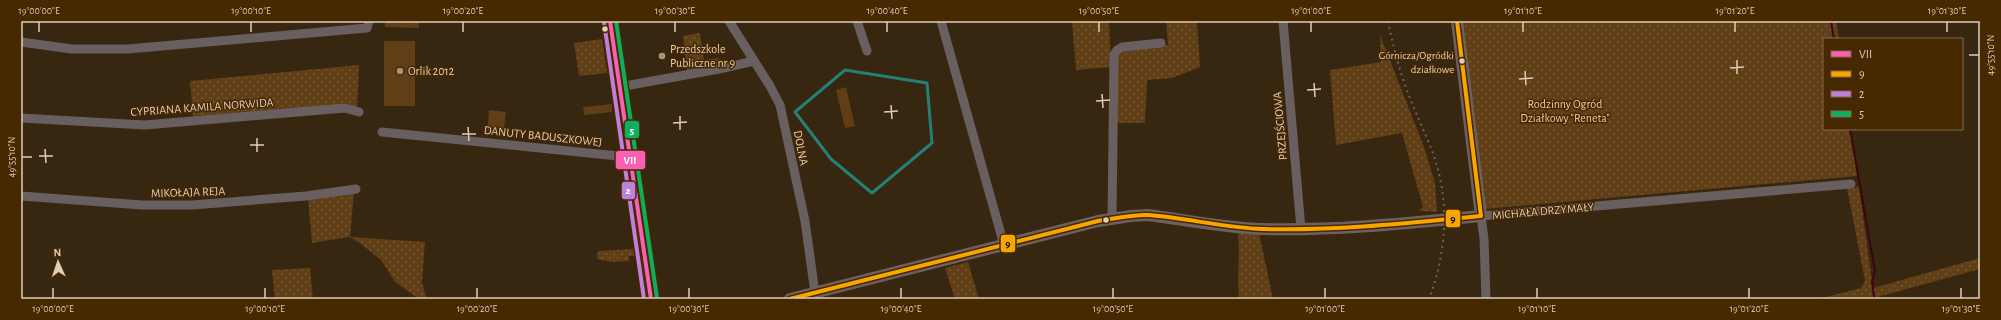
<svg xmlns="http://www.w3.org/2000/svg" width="2001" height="320" viewBox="0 0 2001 320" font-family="'Alegreya Sans',sans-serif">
<defs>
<pattern id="grass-dots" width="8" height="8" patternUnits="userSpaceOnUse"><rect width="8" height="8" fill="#603e16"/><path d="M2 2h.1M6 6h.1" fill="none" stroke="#765936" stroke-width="1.8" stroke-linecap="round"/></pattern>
</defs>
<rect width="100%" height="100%" fill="#372610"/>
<g fill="url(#grass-dots)">
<polygon points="1072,21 1109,21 1111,67 1076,70"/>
<polygon points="1166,21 1197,21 1200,67 1172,78 1147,80 1145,123 1115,123 1117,56 1124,49 1168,45"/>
<polygon points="1462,21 1836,21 1839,39 1824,39 1824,129 1851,129 1857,176 1485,209"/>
<polygon points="700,33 704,60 719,58 720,66 687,71 683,36"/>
<polygon points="1380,35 1424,147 1435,183 1437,212 1419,211 1423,207 1402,133 1336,145 1330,70 1381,62"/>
<polygon points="602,39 607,73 579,76 574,43"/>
<polygon points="359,65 357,109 345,105 193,116 190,81"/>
<polygon points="1859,187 1873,288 1980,258 1980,269 1870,299 1818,299 1861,288 1865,281 1847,188"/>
<polygon points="354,192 350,237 425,242 422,283 427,299 419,299 395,282 381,260 360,243 349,237 312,243 308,198"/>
<path d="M1238,231L1259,233L1273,299H1239C1237,276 1240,254 1238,231Z"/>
<polygon points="635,249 635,256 629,256 629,261 611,262 597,259 598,251"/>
<polygon points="968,262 979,299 955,299 945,268"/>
<polygon points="310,268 313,299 275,299 272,270"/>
</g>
<g fill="#603e16">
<polygon points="385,21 419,21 419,28 385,27"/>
<rect x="384" y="41" width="31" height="65"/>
<polygon points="846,87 855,126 845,128 836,90"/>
<polygon points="612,104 612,112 584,115 583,107"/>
<polygon points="489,110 506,112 503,136 487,134"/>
</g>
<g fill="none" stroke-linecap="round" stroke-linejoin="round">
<g stroke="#3c0415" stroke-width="2">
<polyline points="1831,21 1834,39"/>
<polyline points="1850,129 1875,271 1872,281 1874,297"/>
</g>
<g stroke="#6a5f60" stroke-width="9">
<polyline points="729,21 770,86 780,105 805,221 815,293"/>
<polyline points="857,21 867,51"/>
<polyline points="941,21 1004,245"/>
<polyline points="1283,21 1301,229"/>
<polyline points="21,42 72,49 128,49 367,28 369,21"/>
<polyline points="619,87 719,69 754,61"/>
<polyline points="21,118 145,125 345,108 359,112"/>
<polyline points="382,132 618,156 630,156"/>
<polyline points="21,196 142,205 192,205 306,196 356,189"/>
<polyline points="1112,218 1114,55 1117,50 1122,47 1161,43"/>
<polyline points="1486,299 1484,239 1481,216 1851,184"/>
</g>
<g stroke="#6d6060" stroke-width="12">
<polyline points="610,21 650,299"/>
<path d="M790,299L1098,221L1131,216L1148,215C1186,220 1225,228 1263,229C1336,231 1409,223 1481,216L1457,21"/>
</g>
<path stroke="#6d6158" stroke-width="2" stroke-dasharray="2 4" stroke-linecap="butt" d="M1388,21C1394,51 1402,80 1414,108C1423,130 1434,151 1439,174C1449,214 1444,260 1429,299"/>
<defs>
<polyline id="bus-1" points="610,21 651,299"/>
<path id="bus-2" d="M790,299L1098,221C1114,219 1132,214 1149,215C1187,218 1225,228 1263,229C1336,231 1409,223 1481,216L1457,21"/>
<polyline id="bus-3" points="604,22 644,299"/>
<polyline id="bus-4" points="616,21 657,298"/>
</defs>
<use href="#bus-1" stroke="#462801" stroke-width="7"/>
<use href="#bus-2" stroke="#462801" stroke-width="7"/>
<use href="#bus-3" stroke="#462801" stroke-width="7"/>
<use href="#bus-4" stroke="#462801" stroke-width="7"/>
<use href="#bus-1" stroke="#f860b3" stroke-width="4"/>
<use href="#bus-2" stroke="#f7a600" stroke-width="4"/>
<use href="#bus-3" stroke="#c07fdc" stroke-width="4"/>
<use href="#bus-4" stroke="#0daf5c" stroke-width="4"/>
</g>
<path fill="none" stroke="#247f76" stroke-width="3" stroke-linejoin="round" d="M845,70L927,83L932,143L872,193L831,159L795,112Z"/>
<path fill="none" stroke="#e0cdba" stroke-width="1.5" d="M39,22V32M251,22V32M463,22V32M675,22V32M887,22V32M1099,22V32M1311,22V32M1523,22V32M1735,22V32M1947,22V32M1969,55H1979M1737,60V74M1730,68L1744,67M1525,71L1526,85M1519,79L1533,78M1314,83L1315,97M1307,90L1321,89M1102,94L1103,108M1096,101L1110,100M891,105L892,119M884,112L898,111M680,116V130M673,123L687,122M468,127L469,141M462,134H476M257,138V152M250,145H264M45,149L46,163M39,156H53M22,157H32M53,288V298M265,288V298M477,288V298M689,288V298M901,288V298M1113,288V298M1325,288V298M1537,288V298M1749,288V298M1961,288V298"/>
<g fill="#e0cdba" stroke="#462801" stroke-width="1.5">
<circle cx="605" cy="29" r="3.5"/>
<circle cx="1462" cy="61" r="3.5"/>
<circle cx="1106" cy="220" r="3.5"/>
</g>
<g fill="#a5937e" stroke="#462801" stroke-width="1.5">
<circle cx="662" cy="56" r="4"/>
<circle cx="400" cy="71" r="4"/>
</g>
<g text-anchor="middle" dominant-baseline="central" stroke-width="3" stroke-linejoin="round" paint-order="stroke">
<g font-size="11" fill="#e0cdba" stroke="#462801" text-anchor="end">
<text x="1454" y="55">Górnicza/Ogródki<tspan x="1454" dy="14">działkowe</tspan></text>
</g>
<g font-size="12" fill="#e0cdba" stroke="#462801" text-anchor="start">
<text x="670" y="49">Przedszkole<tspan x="670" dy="14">Publiczne nr 9</tspan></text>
<text x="408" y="71">Orlik 2012</text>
</g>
<g font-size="12" fill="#f2caa0" stroke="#462801">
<text x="1565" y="104">Rodzinny Ogród<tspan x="1565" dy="14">Działkowy "Reneta"</tspan></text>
</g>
<g font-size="12" fill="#e0cdba" stroke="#462801">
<text transform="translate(202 107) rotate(-4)">CYPRIANA KAMILA NORWIDA</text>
<text transform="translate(1280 126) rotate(-95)">PRZEJŚCIOWA</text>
<text transform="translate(543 136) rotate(6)">DANUTY BADUSZKOWEJ</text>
<text transform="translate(801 148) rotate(79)">DOLNA</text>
<text transform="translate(188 192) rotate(-2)">MIKOŁAJA REJA</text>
<text transform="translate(1543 211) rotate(-5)">MICHAŁA DRZYMAŁY</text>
</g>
</g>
<g stroke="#462801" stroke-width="1.5">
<rect x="624" y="120" width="16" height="19" rx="4" fill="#0daf5c"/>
<rect x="615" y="150" width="31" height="20" rx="4" fill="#f860b3"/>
<rect x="621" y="181" width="15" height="19" rx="4" fill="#c07fdc"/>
<rect x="1445" y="209" width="16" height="19" rx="4" fill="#f7a600"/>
<rect x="1000" y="234" width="16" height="19" rx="4" fill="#f7a600"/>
</g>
<g font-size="11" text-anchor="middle" font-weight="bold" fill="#fff">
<text x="632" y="134">5</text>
<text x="630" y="164">VII</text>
<text x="628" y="194">2</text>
</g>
<g font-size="11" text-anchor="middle" font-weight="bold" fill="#111">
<text x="1453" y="223">9</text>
<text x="1008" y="248">9</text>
</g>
<rect width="2001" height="320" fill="none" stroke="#462801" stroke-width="44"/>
<rect x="1823" y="38" width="140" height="92" fill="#462801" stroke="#846a4b"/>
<rect x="1831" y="51" width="20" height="6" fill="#f860b3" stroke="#846a4b"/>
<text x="1859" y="58" font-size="12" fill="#e0cdba">VII</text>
<rect x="1831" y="71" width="20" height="6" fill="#f7a600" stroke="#846a4b"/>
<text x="1859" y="78" font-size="12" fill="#e0cdba">9</text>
<rect x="1831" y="91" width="20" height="6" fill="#c07fdc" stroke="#846a4b"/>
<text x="1859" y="98" font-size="12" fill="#e0cdba">2</text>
<rect x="1831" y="111" width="20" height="6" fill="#0daf5c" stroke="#846a4b"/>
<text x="1859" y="118" font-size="12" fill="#e0cdba">5</text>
<g transform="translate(58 262) rotate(357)" stroke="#462801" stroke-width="3" paint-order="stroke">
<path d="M0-3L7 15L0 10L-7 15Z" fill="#e0cdba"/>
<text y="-6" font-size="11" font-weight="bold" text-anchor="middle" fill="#e0cdba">N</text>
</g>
<rect x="22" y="22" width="1957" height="276" fill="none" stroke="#e0cdba" stroke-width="1.5"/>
<g font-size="10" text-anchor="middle" fill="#e0cdba">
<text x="39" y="14">19°00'00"E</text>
<text x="251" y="14">19°00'10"E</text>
<text x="463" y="14">19°00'20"E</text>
<text x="675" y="14">19°00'30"E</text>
<text x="887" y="14">19°00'40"E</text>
<text x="1099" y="14">19°00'50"E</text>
<text x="1311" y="14">19°01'00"E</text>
<text x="1523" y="14">19°01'10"E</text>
<text x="1735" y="14">19°01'20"E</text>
<text x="1947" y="14">19°01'30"E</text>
<text transform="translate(1990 55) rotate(-90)" y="4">49°55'10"N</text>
<text transform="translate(11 157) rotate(-90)" y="4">49°55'10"N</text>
<text x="53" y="312">19°00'00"E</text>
<text x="265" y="312">19°00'10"E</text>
<text x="477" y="312">19°00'20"E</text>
<text x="689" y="312">19°00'30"E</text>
<text x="901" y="312">19°00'40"E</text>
<text x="1113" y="312">19°00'50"E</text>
<text x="1325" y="312">19°01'00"E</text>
<text x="1537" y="312">19°01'10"E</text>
<text x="1749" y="312">19°01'20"E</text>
<text x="1961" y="312">19°01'30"E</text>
</g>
</svg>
